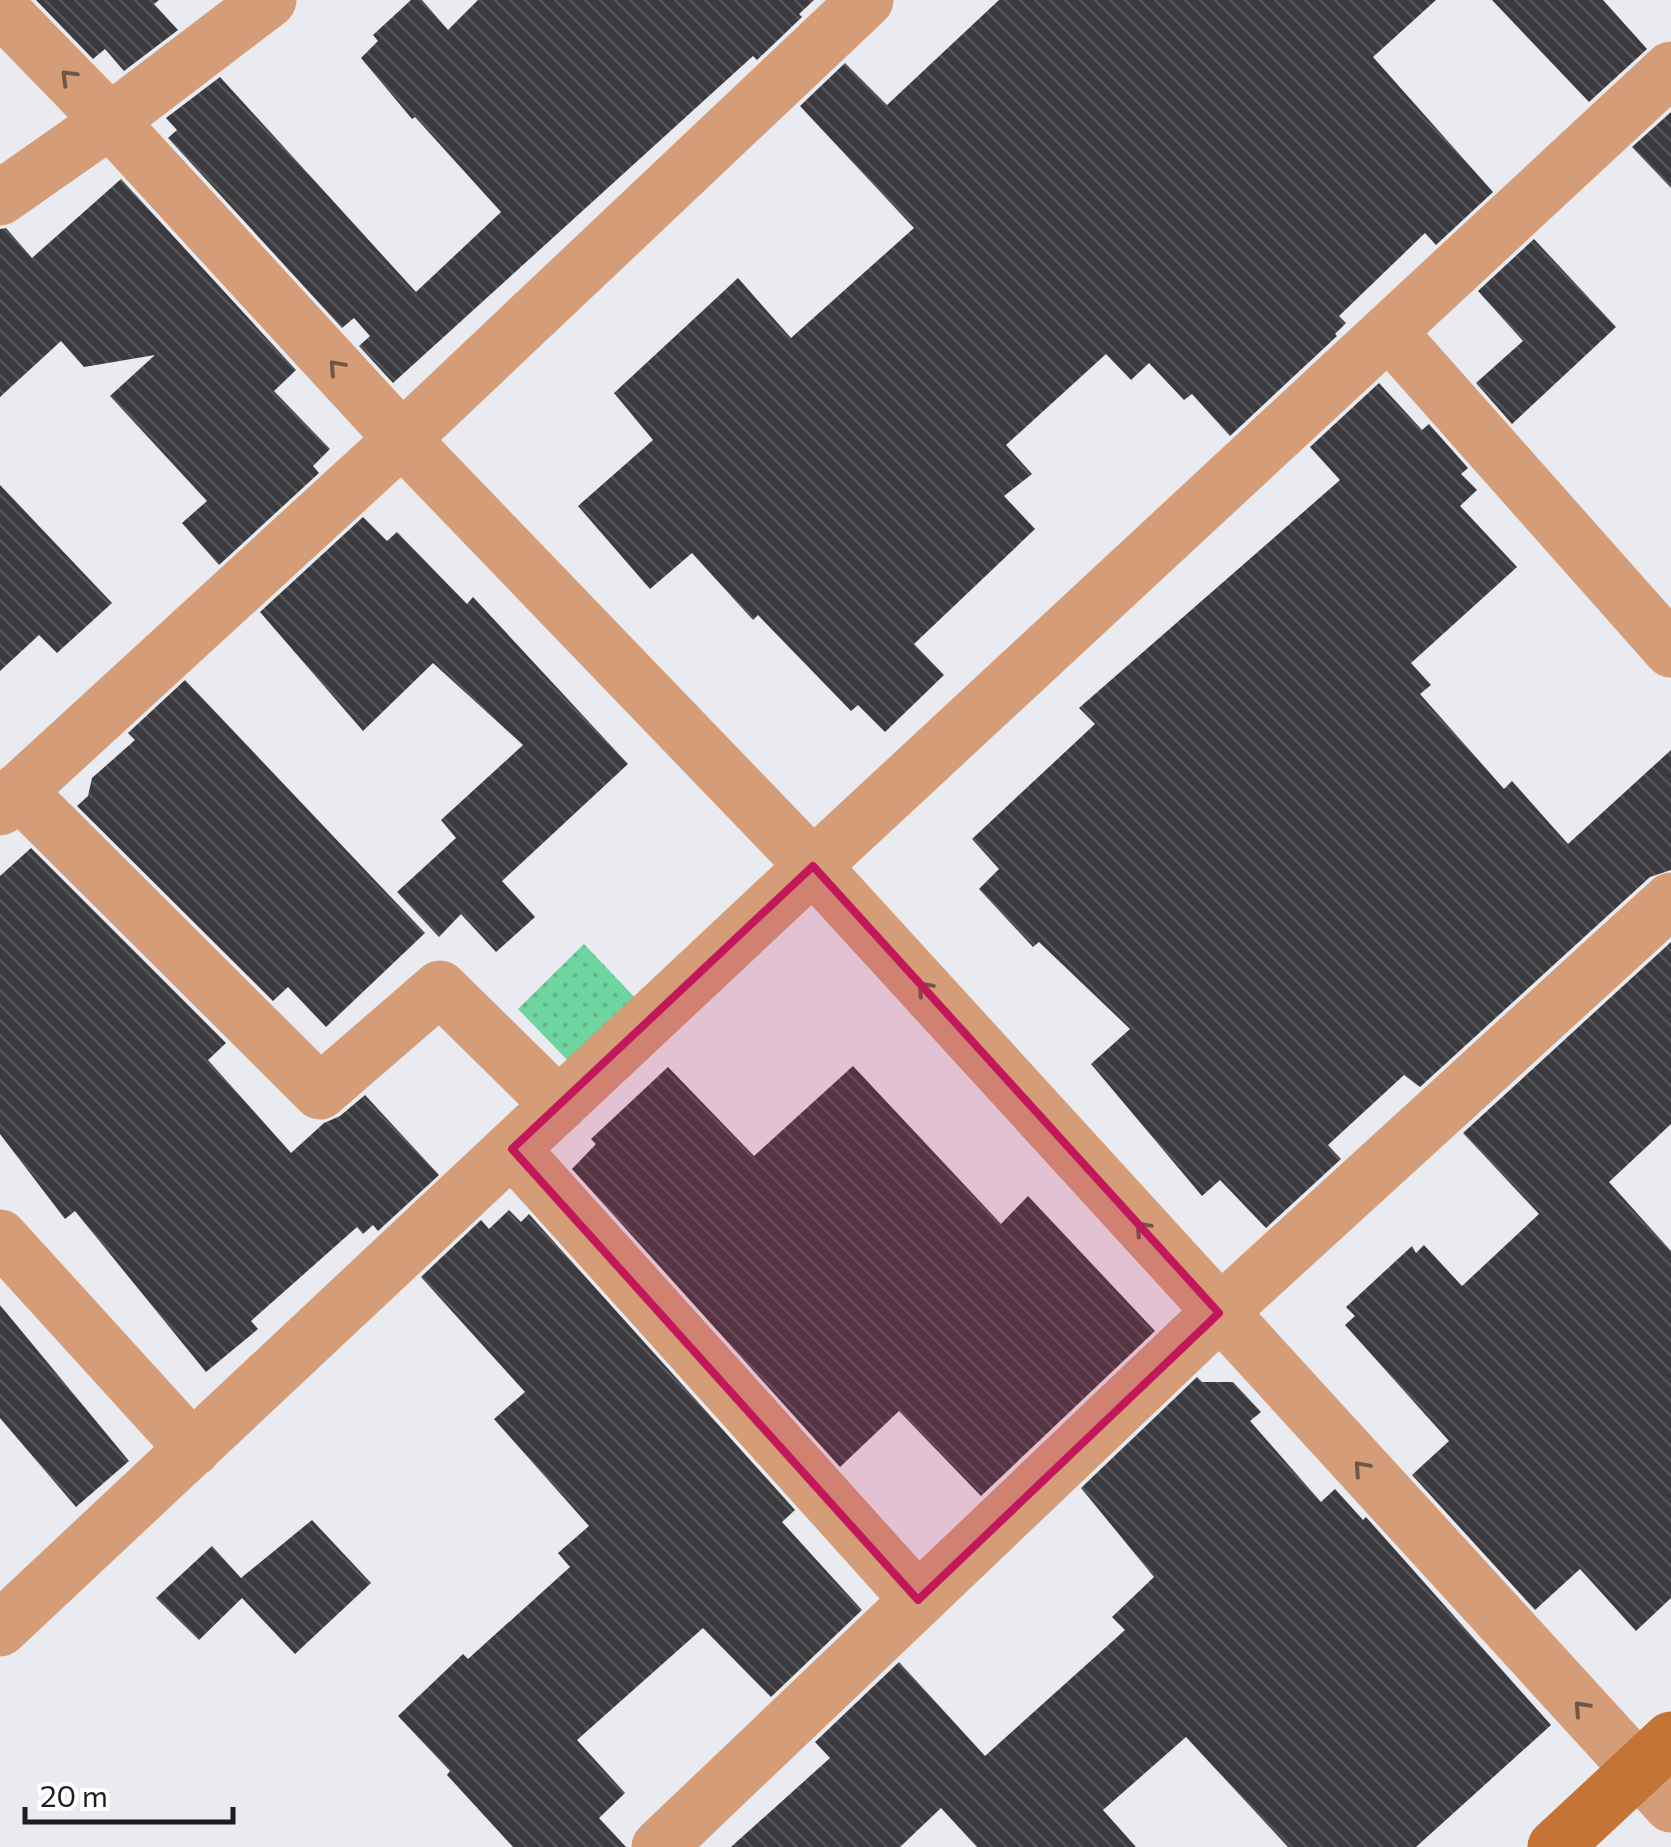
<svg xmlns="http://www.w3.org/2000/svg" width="1671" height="1847" viewBox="0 0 1671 1847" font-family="Commissioner,sans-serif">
<defs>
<pattern id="park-dots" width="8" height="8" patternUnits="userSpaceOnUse" patternTransform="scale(2.5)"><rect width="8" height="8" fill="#6ed4a0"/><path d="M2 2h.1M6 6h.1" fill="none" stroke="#5fb689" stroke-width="1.8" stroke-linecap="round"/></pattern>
<pattern id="building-back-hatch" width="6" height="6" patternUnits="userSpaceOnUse" patternTransform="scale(2.5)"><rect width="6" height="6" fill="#3b3b3f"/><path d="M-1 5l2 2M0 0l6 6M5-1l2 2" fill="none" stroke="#555558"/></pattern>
</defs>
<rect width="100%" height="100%" fill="#e9ebf0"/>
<polygon fill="url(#park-dots)" points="584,944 640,1003 574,1067 518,1009"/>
<g fill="url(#building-back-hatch)">
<polygon points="36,0 159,0 154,4 178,30 124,71 105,49 93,59"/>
<polygon points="411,0 422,0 448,30 478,0 814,0 799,14 802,17 757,60 753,56 393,383 359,346 370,336 354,318 342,328 168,138 177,130 166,118 220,77 416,292 501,212 415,117 412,119 361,58 378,41 373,35"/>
<polygon points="999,0 1436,0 1373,57 1493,192 1436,245 1425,233 1339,316 1346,323 1335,334 1337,336 1230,436 1192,394 1184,400 1149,363 1131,380 1106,354 1006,445 1032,474 1004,496 1035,529 914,644 944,675 885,732 858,705 851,711 758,615 753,620 692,553 650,589 578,506 653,440 614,393 738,278 791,338 914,228 800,106 845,63 887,105"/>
<polygon points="1492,0 1603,0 1647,49 1589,102"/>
<polygon points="1671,112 1671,188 1632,147"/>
<polygon points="121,179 296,370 274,391 330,449 313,466 319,473 219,565 182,523 207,501 110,396 155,355 84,367 61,341 0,397 0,229 6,228 32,258"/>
<polygon points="1534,239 1616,327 1512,424 1476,383 1523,341 1478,291"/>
<polygon points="1379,383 1422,430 1429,424 1468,468 1461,474 1477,490 1460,506 1517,567 1411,663 1431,685 1420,694 1504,789 1512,781 1568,844 1671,750 1671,870 1650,877 1420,1087 1404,1075 1328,1145 1341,1159 1266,1228 1220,1180 1202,1196 1091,1064 1130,1029 1039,942 1033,947 979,889 999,869 972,839 1095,724 1079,708 1340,480 1310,447"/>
<polygon points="0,485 112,603 57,653 39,635 0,671"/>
<polygon points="363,517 387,541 397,532 467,604 473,597 628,764 502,881 535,917 496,952 461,914 439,937 397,892 456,838 441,820 523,745 433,663 363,731 260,612"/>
<polygon points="185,680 425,933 326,1027 288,987 273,1001 77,806 88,796 92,778 135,740 128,733"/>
<polygon points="31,848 226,1043 208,1060 291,1153 324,1123 340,1116 365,1095 439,1175 378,1231 373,1225 363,1234 357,1227 251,1321 258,1329 206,1372 75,1211 65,1219 0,1134 0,876"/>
<polygon points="1671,942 1671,1124 1609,1182 1671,1251 1671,1598 1636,1631 1580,1569 1535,1610 1412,1475 1449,1441 1345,1325 1355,1316 1346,1307 1412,1246 1416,1253 1424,1245 1462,1286 1539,1214 1463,1133"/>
<polygon points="853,1066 1001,1224 1028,1196 1155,1331 981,1496 899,1411 840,1467 572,1169 596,1144 591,1139 668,1067 754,1156"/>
<polygon points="509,1210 521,1222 529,1214 795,1510 782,1522 862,1610 771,1697 703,1628 577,1740 625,1793 599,1818 626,1847 513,1847 447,1775 450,1771 398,1716 463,1654 468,1659 570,1567 558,1553 589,1526 494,1419 525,1392 421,1277 481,1220 489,1229"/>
<polygon points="0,1305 129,1461 76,1507 0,1418"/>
<polygon points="1197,1377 1202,1382 1233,1382 1261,1412 1250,1421 1321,1502 1335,1489 1363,1520 1366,1517 1551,1725 1416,1847 1288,1847 1186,1737 1103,1810 1136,1847 977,1847 941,1808 900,1847 731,1847 830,1758 815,1742 899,1662 985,1756 1125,1630 1112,1617 1154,1577 1081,1488"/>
<polygon points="312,1520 371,1583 295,1654 242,1598 199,1640 156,1598 212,1546 241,1578"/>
</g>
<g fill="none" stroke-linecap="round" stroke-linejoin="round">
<g stroke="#d49c77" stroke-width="55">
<polyline points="0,8 110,121 402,439 813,866 1671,1805"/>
<polyline points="0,198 110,121 269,0"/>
<polyline points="1389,332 1671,650"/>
<polyline points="18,791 320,1092 440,988 559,1105"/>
<polyline points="0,808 402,439 866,0"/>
<polyline points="512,1149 918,1600"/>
<polyline points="0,1237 193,1449"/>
<polyline points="0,1629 813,866 1671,69"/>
<polyline points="659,1847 1219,1313 1671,900"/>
</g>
<polyline stroke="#c47436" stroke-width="55" points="1555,1847 1671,1739"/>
</g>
<defs><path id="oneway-chevron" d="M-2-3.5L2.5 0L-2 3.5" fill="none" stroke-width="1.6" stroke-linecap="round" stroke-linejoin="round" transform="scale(2.5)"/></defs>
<g stroke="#6f5747">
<use href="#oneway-chevron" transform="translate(68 77) rotate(-135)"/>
<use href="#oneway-chevron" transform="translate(336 367) rotate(-132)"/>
<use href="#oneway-chevron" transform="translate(924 988) rotate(-132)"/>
<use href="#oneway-chevron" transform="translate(1142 1228) rotate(-132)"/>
<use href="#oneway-chevron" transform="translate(1361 1468) rotate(-132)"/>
<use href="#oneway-chevron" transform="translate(1581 1708) rotate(-133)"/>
</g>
<path fill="#c2185b" fill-opacity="0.2" stroke="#c2185b" stroke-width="8" stroke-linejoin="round" d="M813,866L1219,1313L918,1600L512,1149Z"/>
<path d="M25 1807v15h208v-15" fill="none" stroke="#1d1e1f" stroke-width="5"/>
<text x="40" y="1807" font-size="30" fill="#1d1e1f" stroke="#ffffff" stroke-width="8" paint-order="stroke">20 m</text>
</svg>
